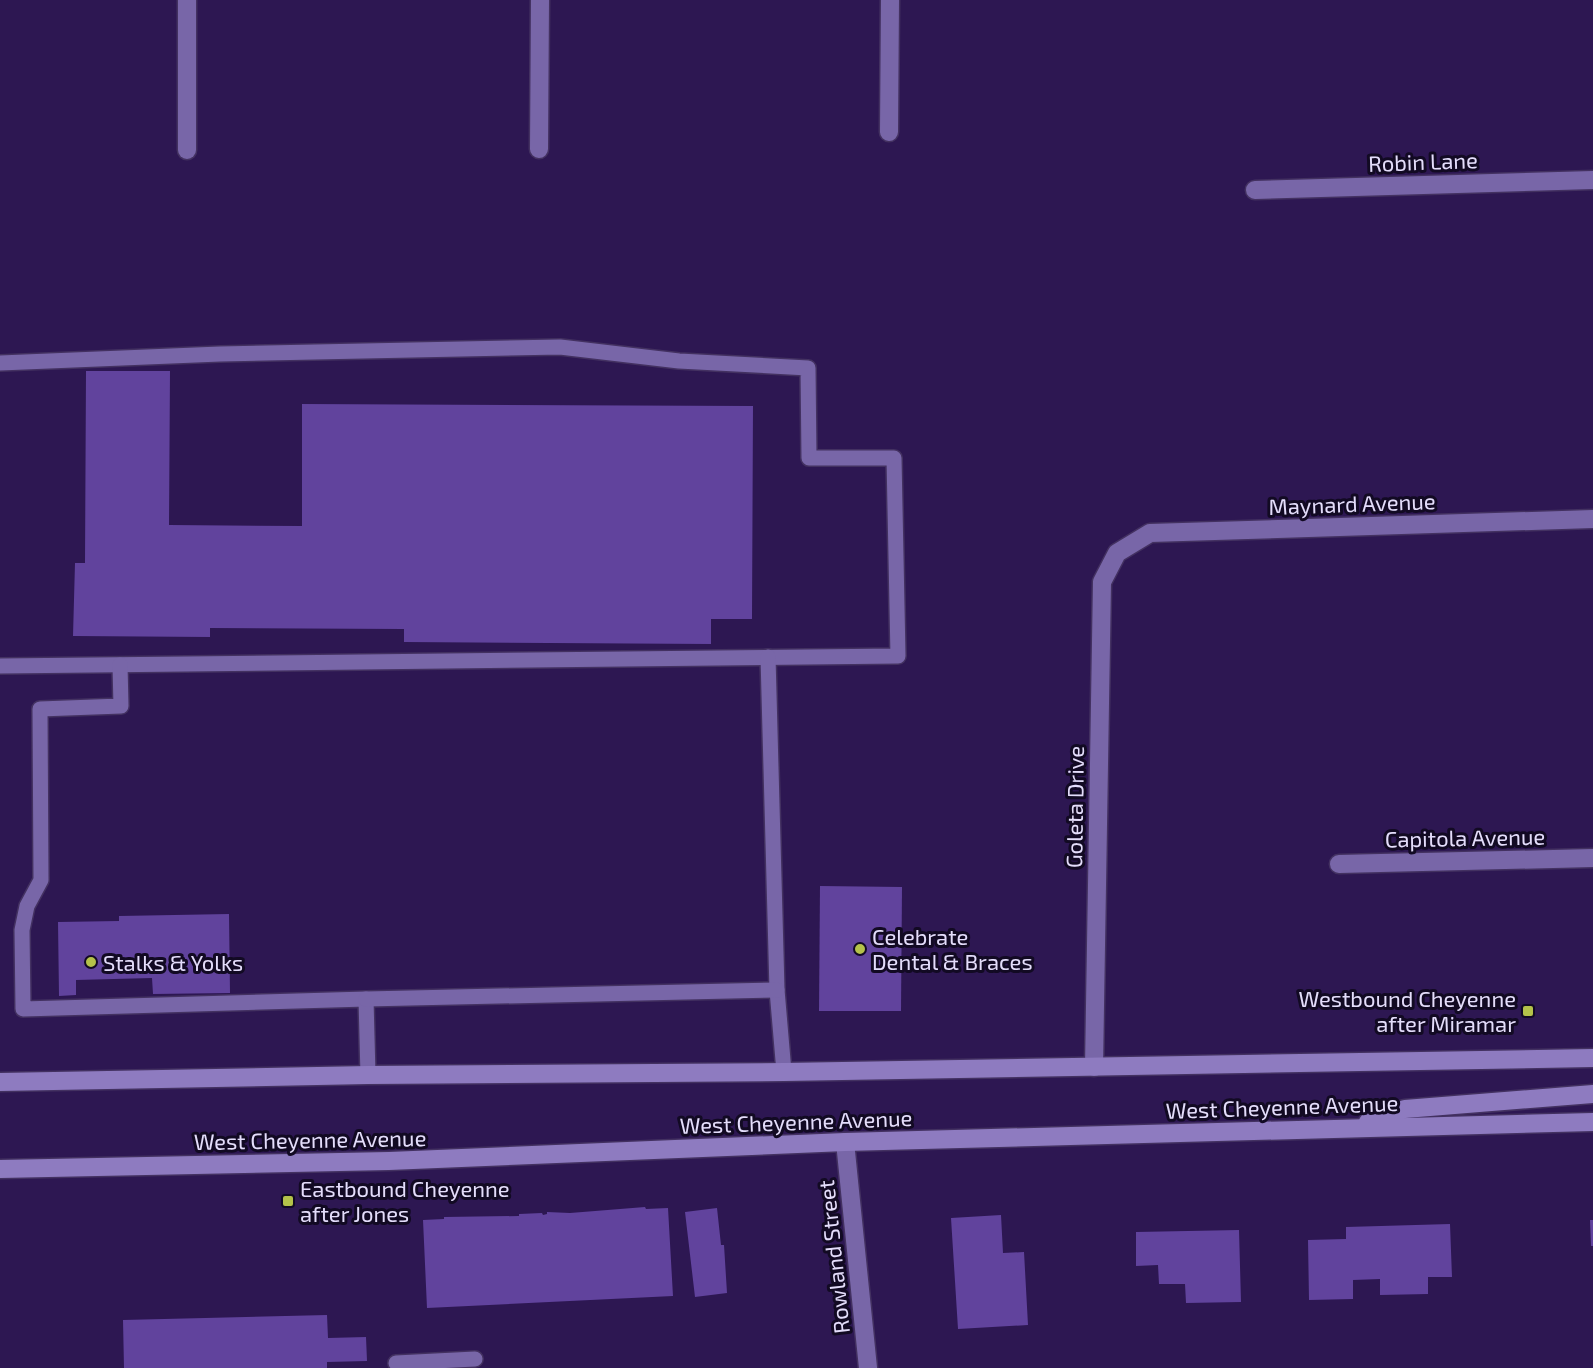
<svg xmlns="http://www.w3.org/2000/svg" width="1593" height="1368" viewBox="0 0 1593 1368" font-family="'Exo 2',sans-serif">
<rect width="100%" height="100%" fill="#2d1752"/>
<g fill="#61439d">
<polygon points="86,371 170,371 169,525 302,526 302,404 753,406 752,619 711,619 711,644 404,642 404,629 210,628 210,637 73,636 75,563 85,563"/>
<polygon points="820,886 902,887 901,1011 819,1011"/>
<polygon points="229,914 230,993 153,994 152,978 76,980 76,995 59,996 58,922 119,921 119,916"/>
<polygon points="645,1207 646,1209 668,1208 673,1296 427,1308 423,1220 444,1219 444,1217 519,1216 519,1214 542,1213 543,1215 547,1214 547,1212 570,1213"/>
<polygon points="717,1208 721,1245 724,1245 727,1293 695,1297 685,1212"/>
<polygon points="1001,1215 1003,1253 1024,1252 1028,1325 958,1329 951,1218"/>
<polygon points="1590,1220 1593,1220 1593,1246 1591,1246"/>
<polygon points="1450,1224 1452,1277 1428,1277 1428,1294 1380,1295 1380,1279 1353,1280 1353,1299 1309,1300 1308,1240 1346,1239 1346,1227"/>
<polygon points="1239,1230 1241,1302 1186,1303 1185,1284 1159,1284 1158,1265 1136,1266 1136,1232"/>
<polygon points="327,1315 328,1338 366,1337 367,1361 327,1362 327,1368 124,1368 123,1320"/>
</g>
<g fill="none" stroke-linecap="round" stroke-linejoin="round">
<defs>
<g id="lane">
<polyline points="0,363 220,354 560,347 679,361 808,368 809,458 894,458 898,656 0,666"/>
<polyline points="768,657 777,990 784,1072"/>
<polyline points="120,665 121,706 40,709 41,880 27,906 22,930 23,1009 366,999 368,1075"/>
<polyline points="366,999 777,990"/>
<polyline points="396,1363 475,1359"/>
</g>
<g id="street">
<polyline points="889,132 890,0"/>
<polyline points="539,149 540,0"/>
<polyline points="187,150 187,0"/>
<polyline points="1255,190 1593,180"/>
<polyline points="1339,864 1593,858"/>
<polyline points="1094,1067 1102,582 1117,553 1150,533 1593,519"/>
<polyline points="845,1142 868,1368"/>
</g>
<g id="primary">
<polyline points="0,1082 368,1075 784,1072 1593,1058"/>
<polyline points="1368,1122 1405,1109 1593,1094"/>
<polyline points="0,1169 389,1161 845,1142 1593,1122"/>
</g>
</defs>
<use href="#lane" stroke="#433161" stroke-width="18"/>
<use href="#street" stroke="#433161" stroke-width="21"/>
<use href="#primary" stroke="#433161" stroke-width="21"/>
<use href="#lane" stroke="#7866a8" stroke-width="15"/>
<use href="#street" stroke="#7866a8" stroke-width="18"/>
<use href="#primary" stroke="#8e7bc0" stroke-width="18"/>
</g>
<g fill="#b4c24a" stroke="#120a23" stroke-width="2">
<circle cx="860" cy="949" r="6"/>
<circle cx="91" cy="962" r="6"/>
<rect x="1522" y="1005" width="12" height="12" rx="3"/>
<rect x="282" y="1195" width="12" height="12" rx="3"/>
</g>
<g text-anchor="middle" dominant-baseline="central" stroke-width="6" stroke-linejoin="round" paint-order="stroke">
<g font-size="22" fill="#e4ddfb" stroke="#120a23">
<text transform="translate(1423 161) rotate(-2)">Robin Lane</text>
<text transform="translate(1352 503) rotate(-2)">Maynard Avenue</text>
<text transform="translate(1074 807) rotate(-89)">Goleta Drive</text>
<text transform="translate(1465 837) rotate(-1)">Capitola Avenue</text>
<text transform="translate(1282 1106) rotate(-2)">West Cheyenne Avenue</text>
<text transform="translate(796 1121) rotate(-2)">West Cheyenne Avenue</text>
<text transform="translate(310 1139) rotate(-1)">West Cheyenne Avenue</text>
<text transform="translate(833 1257) rotate(-96)">Rowland Street</text>
</g>
<g font-size="22" fill="#e4ddfb" stroke="#120a23" text-anchor="start">
<text x="872" y="936">Celebrate<tspan x="872" dy="25">Dental &amp; Braces</tspan></text>
<text x="103" y="962">Stalks &amp; Yolks</text>
<text x="1516" y="998" text-anchor="end">Westbound Cheyenne<tspan x="1516" dy="25">after Miramar</tspan></text>
<text x="300" y="1188">Eastbound Cheyenne<tspan x="300" dy="25">after Jones</tspan></text>
</g>
</g>
</svg>
